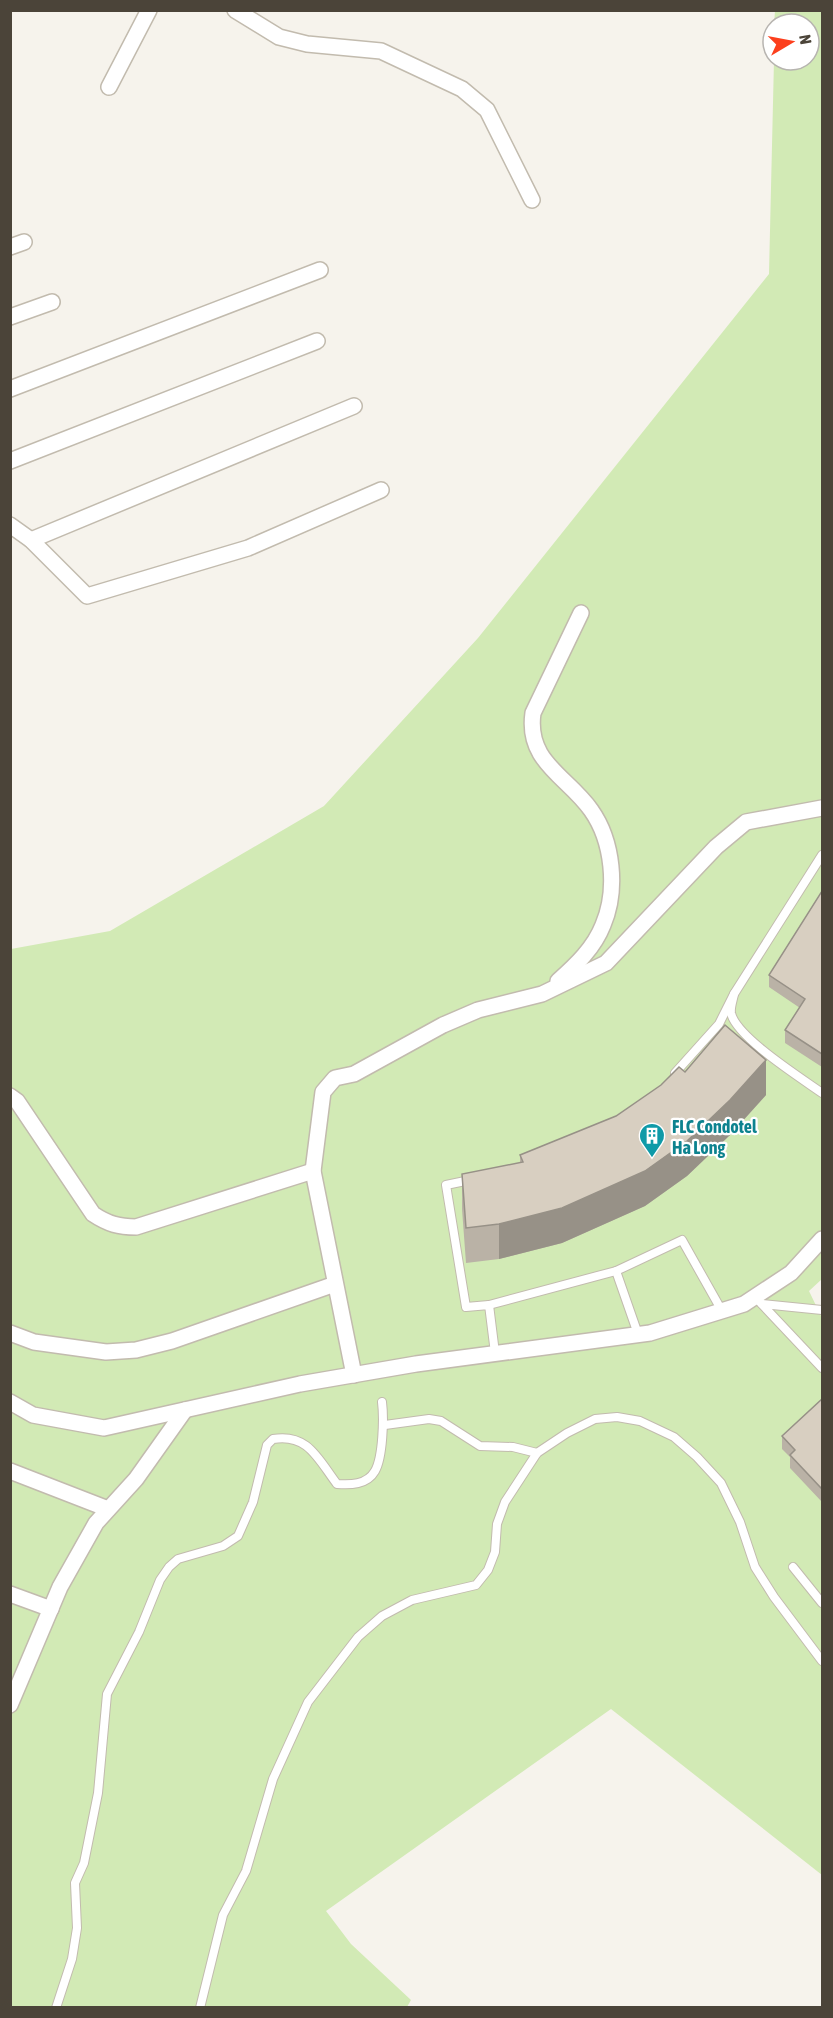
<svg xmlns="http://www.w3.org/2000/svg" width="833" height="2018" viewBox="0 0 833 2018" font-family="'Asap Condensed',sans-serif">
<rect width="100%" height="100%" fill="#f6f3ec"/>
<polygon fill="#d2eab5" points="775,11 822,11 822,1279 809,1291 822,1318 822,1875 611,1709 326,1911 351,1944 411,2000 407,2007 11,2008 11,949 110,931 324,806 478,638 769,274 774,60 809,60 809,24 774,24"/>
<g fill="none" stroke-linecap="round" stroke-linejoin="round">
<defs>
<g id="service">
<path d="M822,855L734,994C733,1000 730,1007 731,1013C736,1037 801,1078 822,1093"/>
<polyline points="675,1073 719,1024 734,994"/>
<polyline points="470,1180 446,1185 466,1307 489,1305 495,1353"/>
<polyline points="616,1271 682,1240 722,1311"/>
<polyline points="756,1298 822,1368"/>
<polyline points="762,1304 822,1310"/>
<polyline points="489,1305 616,1271 638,1334"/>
<polyline points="385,1425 429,1419 441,1421 480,1446 513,1447 537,1453"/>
<polyline points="793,1567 822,1603"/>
<path d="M56,2008L72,1959L77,1928L75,1883L84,1863L98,1793L107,1694L139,1632L160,1580L169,1567L178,1559L223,1546L238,1536L253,1502L267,1445L273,1439C308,1433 318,1459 337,1484C350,1485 367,1485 375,1471C383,1457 384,1418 382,1402"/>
<polyline points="200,2008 223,1915 246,1871 273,1779 308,1702 358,1637 382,1616 412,1600 476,1585 488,1570 495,1552 497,1524 505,1502 537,1453 567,1433 595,1419 617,1417 640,1421 674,1437 697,1457 721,1483 740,1522 755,1567 774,1597 822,1661"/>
</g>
<g id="minor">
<polyline points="235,10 279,37 307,44 381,51 462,89 487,110 532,200"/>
<polyline points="109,87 149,10"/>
<polyline points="10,247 24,242"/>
<polyline points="10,317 52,302"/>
<polyline points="10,389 320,270"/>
<polyline points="10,461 317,341"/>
<polyline points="10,525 31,540 87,596 248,548 381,490"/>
<polyline points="31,540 354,406"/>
<path d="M558,981C576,965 594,948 603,925C618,890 613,841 591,810C567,776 526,762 533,713L581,613"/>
<path d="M10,1096L17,1101L93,1214C108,1224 119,1227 136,1227L313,1171"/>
<polyline points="10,1333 34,1342 106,1352 136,1350 172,1341 335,1284"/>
<polyline points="354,1375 313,1171 323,1092 335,1078 354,1074 443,1025 478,1010 542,994 606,963 716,847 746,822 822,808"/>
<polyline points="10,1402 33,1415 104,1428 300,1384 416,1364 650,1333 744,1304 791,1273 822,1239"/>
<polyline points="10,1471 108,1509"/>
<polyline points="10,1594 51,1609"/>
<polyline points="10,1705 60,1587 96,1523 136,1479 185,1410"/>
</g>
</defs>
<use href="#service" stroke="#c2bbae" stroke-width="10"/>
<use href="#minor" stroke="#c2bbae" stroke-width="18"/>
<use href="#service" stroke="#fff" stroke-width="8"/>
<use href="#minor" stroke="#fff" stroke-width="15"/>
</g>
<g fill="#bab2a6">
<polygon points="822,891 822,1067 785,1043 785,1030 800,1008 769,987 769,975"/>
<polygon points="685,1072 766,1095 730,1135 687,1176 645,1206 562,1243 499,1259 466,1263 462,1209 462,1174 520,1163 520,1155 616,1116"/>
<polygon points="822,1399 822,1502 790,1468 790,1457 782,1449 782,1436"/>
</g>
<polygon fill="#979187" points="766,1060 766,1095 730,1135 687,1176 645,1206 562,1243 499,1259 499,1224"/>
<g fill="#d8cfc1" stroke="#979187" stroke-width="1.5">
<polygon points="822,891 822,1054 785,1030 805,999 769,975"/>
<polygon points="725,1025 766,1060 730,1100 687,1141 645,1171 562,1208 499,1224 466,1228 462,1174 523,1162 520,1155 616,1116 661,1085 679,1067 685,1072"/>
<polygon points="822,1399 822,1489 790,1455 795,1450 782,1436"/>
</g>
<defs>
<symbol id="building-pin" viewBox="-11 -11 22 30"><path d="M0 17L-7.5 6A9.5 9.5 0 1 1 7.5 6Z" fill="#0f9aa8" stroke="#fff"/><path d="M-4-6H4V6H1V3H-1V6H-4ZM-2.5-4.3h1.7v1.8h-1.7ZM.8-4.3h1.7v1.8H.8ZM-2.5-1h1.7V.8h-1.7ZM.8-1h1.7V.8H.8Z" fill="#fff"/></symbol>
</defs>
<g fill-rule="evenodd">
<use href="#building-pin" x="637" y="1121" width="30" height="40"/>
</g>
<g text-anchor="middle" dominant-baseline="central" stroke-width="4.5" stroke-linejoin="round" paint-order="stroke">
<g font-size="18" font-weight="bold" fill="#0d838f" stroke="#fff" text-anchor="start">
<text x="672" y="1126">FLC Condotel<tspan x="672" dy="21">Ha Long</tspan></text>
</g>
</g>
<rect width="833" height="2018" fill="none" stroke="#4b4439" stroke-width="24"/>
<g transform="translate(791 42) rotate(80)"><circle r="28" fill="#ffffff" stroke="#b7b4b0" stroke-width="1.5"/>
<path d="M0-4.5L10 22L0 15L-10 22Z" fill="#fc3f1d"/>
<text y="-9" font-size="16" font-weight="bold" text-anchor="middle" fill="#4b4439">N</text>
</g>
</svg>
